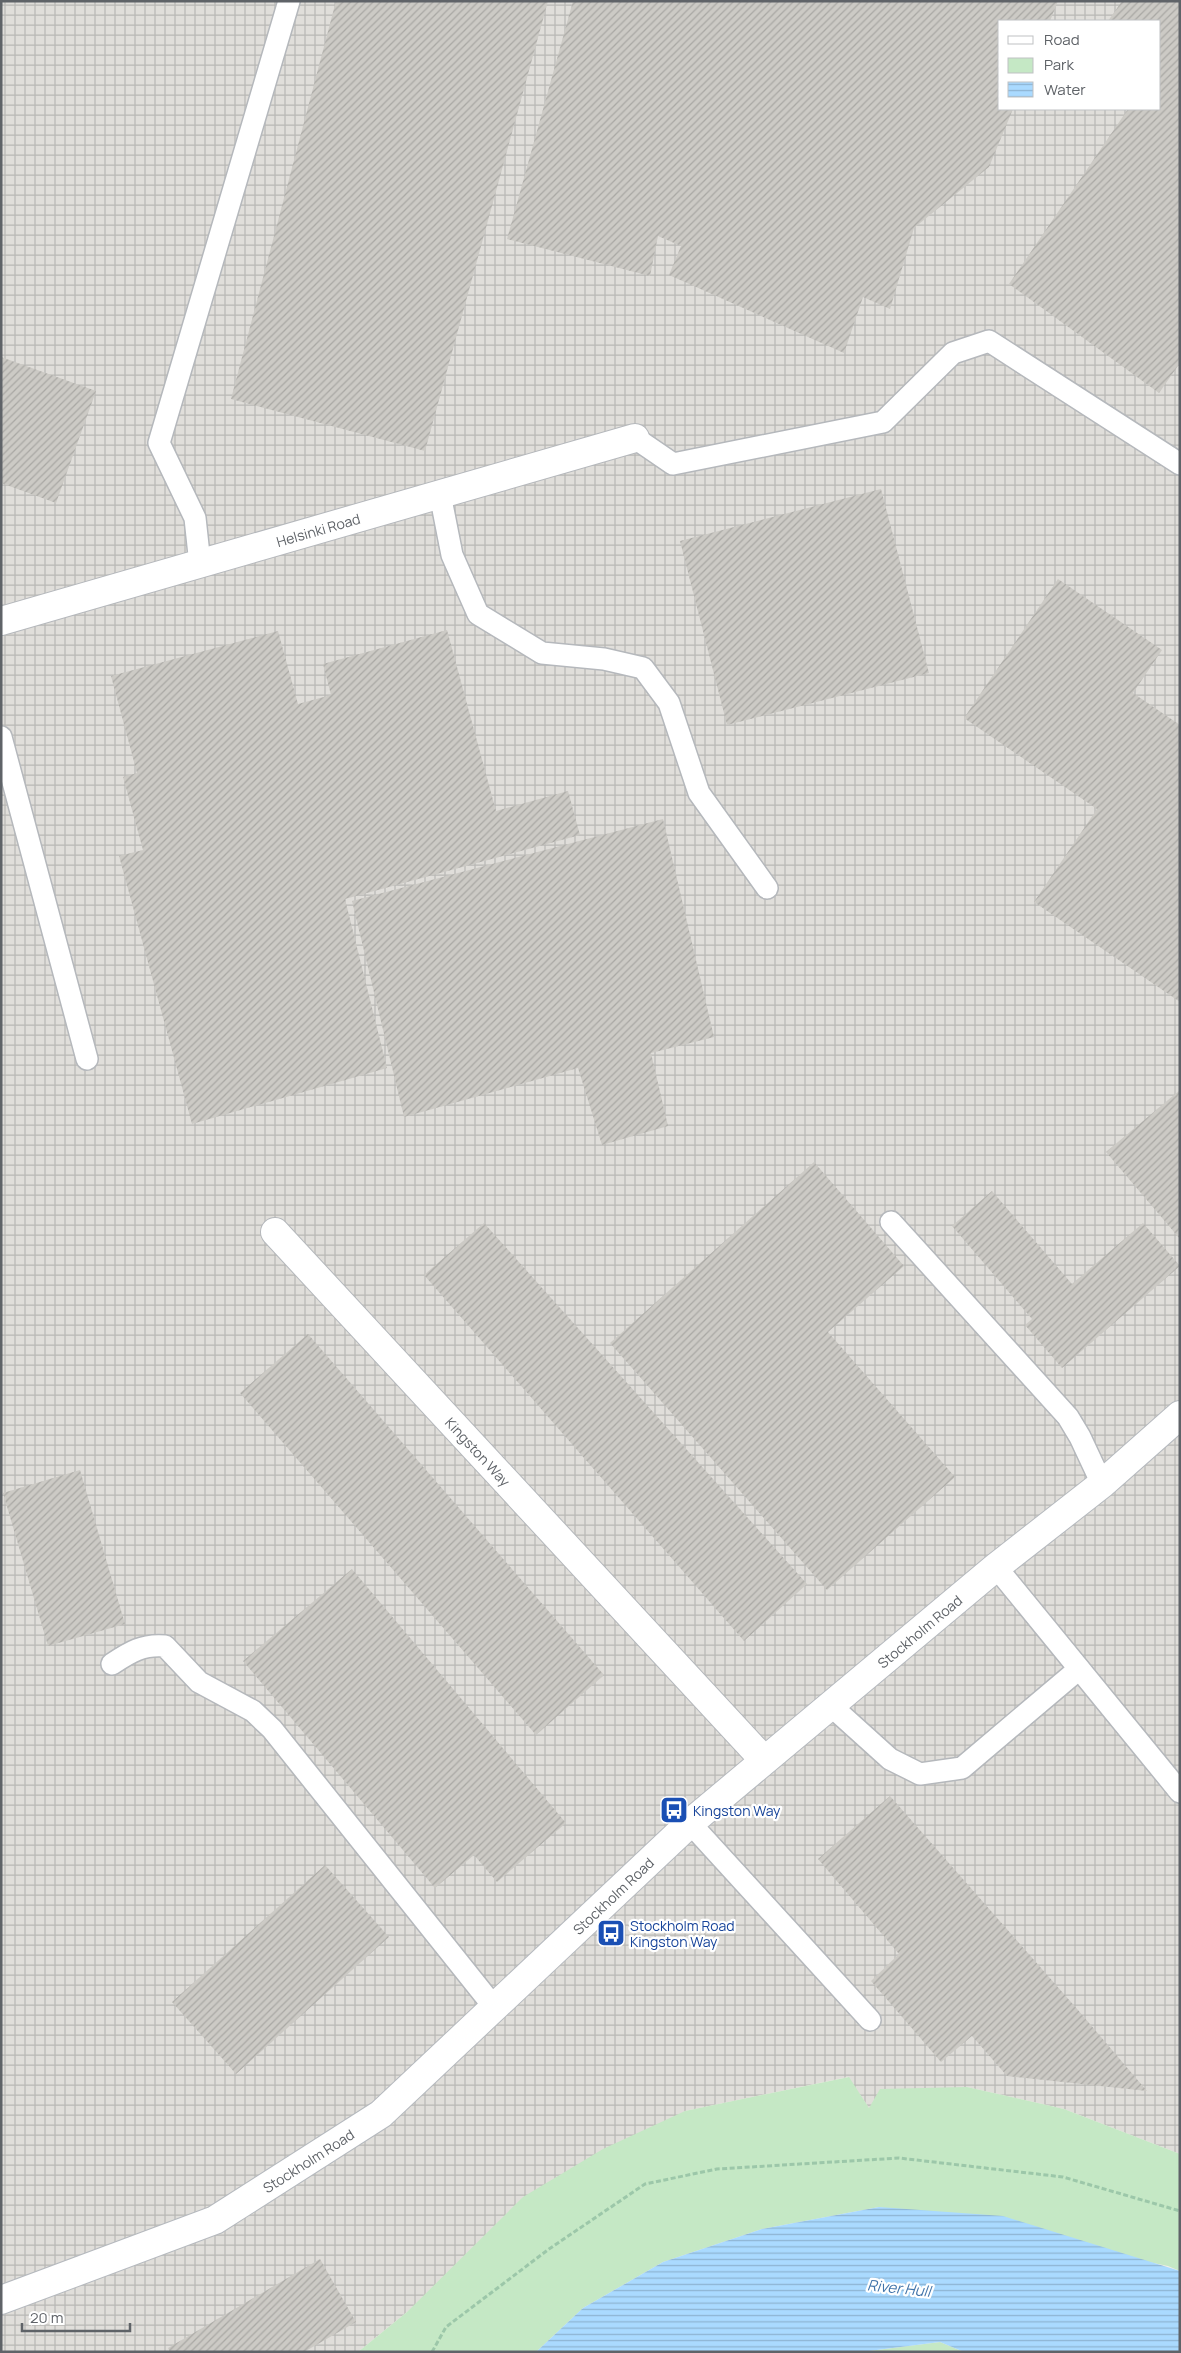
<svg xmlns="http://www.w3.org/2000/svg" width="1181" height="2353" viewBox="0 0 1181 2353" font-family="Manrope,sans-serif">
<defs>
<pattern id="industrial-grid" width="8" height="8" patternUnits="userSpaceOnUse" patternTransform="scale(1.25)"><rect width="8" height="8" fill="#e0deda"/><path d="M0 4h8M4 0v8" fill="none" stroke="#b9b8b5"/></pattern>
<pattern id="water-rules" width="6" height="5" patternUnits="userSpaceOnUse" patternTransform="scale(1.25)"><rect width="6" height="5" fill="#aadaff"/><path d="M0 2.5h6" fill="none" stroke="#8eb4d2"/></pattern>
<pattern id="building-hatch" width="6" height="6" patternUnits="userSpaceOnUse" patternTransform="scale(1.25)"><rect width="6" height="6" fill="#cccac5"/><path d="M-1 1l2-2M0 6l6-6M5 7l2-2" fill="none" stroke="#a9a8a4"/></pattern>
</defs>
<rect width="100%" height="100%" fill="#f1efe8"/>
<path fill="url(#industrial-grid)" fill-rule="evenodd" d="M1,1H1180V2154L1064,2109L967,2087L869,2108L848,2077L685,2111L407,2312L358,2352H1ZM1000,21H1160V109H1000Z"/>
<g fill="#c5e8c5">
<polygon points="849,2077 869,2108 880,2089 967,2087 1064,2109 1180,2154 1180,2271 1168,2266 879,2207 762,2229 663,2262 583,2308 536,2352 358,2352 407,2312 523,2197 603,2149 685,2111"/>
<polygon points="940,2342 964,2352 861,2352"/>
</g>
<polygon fill="url(#water-rules)" points="879,2207 1003,2216 1180,2271 1180,2352 964,2352 940,2342 861,2352 536,2352 583,2308 663,2262 762,2229"/>
<g fill="url(#building-hatch)">
<polygon points="336,1 548,1 425,451 231,399"/>
<polygon points="573,1 1058,1 1050,21 1000,21 1000,109 1013,109 989,167 914,228 890,309 863,297 844,353 669,275 681,246 658,236 650,276 507,239"/>
<polygon points="1122,1 1180,1 1180,363 1159,393 1009,284 1128,109 1160,109 1160,21 1108,21"/>
<polygon points="1,357 96,391 56,503 1,483"/>
<polygon points="881,489 929,673 727,725 680,541"/>
<polygon points="1058,579 1162,650 1133,693 1180,725 1180,1002 1034,902 1097,809 964,718"/>
<polygon points="447,630 496,811 568,791 580,835 345,899 387,1068 192,1124 119,856 143,850 123,777 137,773 111,676 278,631 298,704 331,695 323,664"/>
<polygon points="663,819 714,1037 651,1053 668,1126 602,1145 578,1068 404,1117 352,901"/>
<polygon points="1180,1090 1180,1239 1106,1152"/>
<polygon points="814,1162 904,1266 828,1332 955,1477 827,1590 610,1343"/>
<polygon points="992,1191 1072,1284 1143,1223 1180,1266 1062,1368 1025,1325 1032,1319 952,1226"/>
<polygon points="484,1223 807,1584 744,1641 424,1275"/>
<polygon points="308,1334 604,1675 536,1735 240,1393"/>
<polygon points="80,1470 125,1624 48,1646 3,1493"/>
<polygon points="352,1569 566,1823 497,1882 474,1855 435,1888 243,1661"/>
<polygon points="890,1796 1078,2010 1147,2091 1007,2076 972,2036 941,2062 871,1981 899,1954 818,1859"/>
<polygon points="325,1865 389,1937 236,2074 172,2002"/>
<polygon points="320,2259 356,2322 304,2352 170,2352 168,2348"/>
</g>
<g fill="none" stroke-linecap="round" stroke-linejoin="round">
<defs>
<g id="lane">
<polyline points="635,438 673,464 883,422 953,353 989,341 1180,464"/>
<polyline points="440,494 452,555 478,614 542,653 604,659 643,668 669,703 699,793 767,888"/>
<polyline points="200,564 195,518 159,443 289,1"/>
<polyline points="1,737 87,1059"/>
<polyline points="891,1222 1068,1417 1080,1437 1102,1484"/>
<polyline points="996,1567 1180,1792"/>
<path d="M112,1664C130,1652 143,1644 165,1646L199,1682L253,1711L272,1729L494,2007"/>
<polyline points="829,1704 890,1759 920,1774 962,1768 1079,1669"/>
<polyline points="690,1823 870,2020"/>
</g>
<g id="street">
<path id="s1" d="M1,621L635,438"/>
<path id="s2" d="M275,1232L764,1760"/>
</g>
<g id="secondary">
<path id="s3" d="M1,2300L215,2220L381,2114L690,1823L996,1567L1102,1484L1180,1415"/>
</g>
</defs>
<use href="#lane" stroke="#b5b8bc" stroke-width="24"/>
<use href="#street" stroke="#b5b8bc" stroke-width="30"/>
<use href="#secondary" stroke="#b6babf" stroke-width="30"/>
<polyline stroke="#9cc7a9" stroke-width="3" stroke-dasharray="5 2.5" stroke-linecap="butt" points="432,2352 446,2327 549,2249 645,2184 717,2169 899,2158 1063,2177 1180,2211"/>
<use href="#lane" stroke="#fff" stroke-width="21"/>
<use href="#street" stroke="#fff" stroke-width="28"/>
<use href="#secondary" stroke="#fff" stroke-width="28"/>
</g>
<defs>
<symbol id="bus-square" viewBox="-11 -11 22 22"><rect x="-9" y="-9" width="18" height="18" rx="4" fill="#1a4fb4" stroke="#fff"/><path d="M-5-6H5V4H4V6H2V4H-2V6H-4V4H-5ZM-3.5-4V0h7V-4ZM-3.5 1.2v1.5H-2V1.2ZM2 1.2v1.5H3.5V1.2Z" fill="#fff"/></symbol>
</defs>
<g fill-rule="evenodd">
<use href="#bus-square" x="658" y="1794" width="32" height="32"/>
<use href="#bus-square" x="595" y="1917" width="32" height="32"/>
</g>
<g text-anchor="middle" dominant-baseline="central" stroke-width="4.5" stroke-linejoin="round" paint-order="stroke">
<g font-size="14" fill="#5f6368" stroke="#fff">
<text stroke="none"><textPath href="#s1" startOffset="330">Helsinki Road</textPath></text>
<text stroke="none"><textPath href="#s2" startOffset="299">Kingston Way</textPath></text>
<text stroke="none"><textPath href="#s3" startOffset="1149">Stockholm Road</textPath></text>
<text stroke="none"><textPath href="#s3" startOffset="744">Stockholm Road</textPath></text>
<text stroke="none"><textPath href="#s3" startOffset="339">Stockholm Road</textPath></text>
</g>
<g font-size="14" fill="#164399" stroke="#fff" text-anchor="start">
<text x="693" y="1810">Kingston Way</text>
<text x="630" y="1925">Stockholm Road<tspan x="630" dy="16">Kingston Way</tspan></text>
</g>
<g font-size="15" font-style="italic" fill="#4174aa" stroke="#fff">
<text transform="translate(899 2288) rotate(6)">River Hull</text>
</g>
</g>
<rect width="1181" height="2353" fill="none" stroke="#5f6368" stroke-width="5"/>
<rect x="998" y="20" width="162" height="90" fill="#ffffff" stroke="#bfc1c3"/>
<rect x="1008" y="36" width="25" height="8" fill="#ffffff" stroke="#bfc1c3"/>
<text x="1044" y="45" font-size="15" fill="#5f6368">Road</text>
<rect x="1008" y="58" width="25" height="15" fill="#c5e8c5" stroke="#bfc1c3"/>
<text x="1044" y="70" font-size="15" fill="#5f6368">Park</text>
<rect x="1008" y="82" width="25" height="15" fill="url(#water-rules)" stroke="#bfc1c3"/>
<text x="1044" y="95" font-size="15" fill="#5f6368">Water</text>
<path d="M22 2323v8h108v-8" fill="none" stroke="#5f6368" stroke-width="2.5"/>
<text x="30" y="2323" font-size="15" fill="#5f6368" stroke="#ffffff" stroke-width="4" paint-order="stroke">20 m</text>
</svg>
